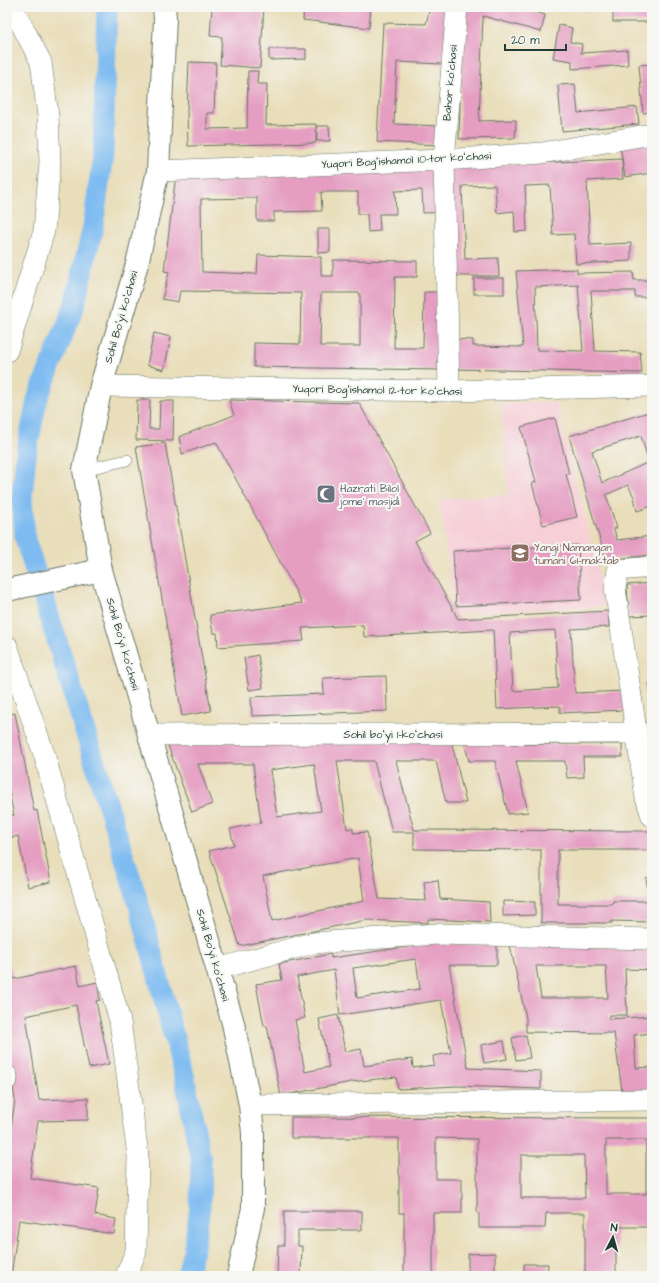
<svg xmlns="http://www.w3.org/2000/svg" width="659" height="1283" viewBox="0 0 659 1283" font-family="'Architects Daughter',sans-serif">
<rect width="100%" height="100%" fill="#f6f6f2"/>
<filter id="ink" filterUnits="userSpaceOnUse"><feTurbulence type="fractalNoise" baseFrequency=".025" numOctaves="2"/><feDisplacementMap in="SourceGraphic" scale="8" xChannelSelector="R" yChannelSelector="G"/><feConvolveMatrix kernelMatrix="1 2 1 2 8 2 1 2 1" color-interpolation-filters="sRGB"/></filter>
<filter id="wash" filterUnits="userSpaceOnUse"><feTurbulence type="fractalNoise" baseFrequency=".012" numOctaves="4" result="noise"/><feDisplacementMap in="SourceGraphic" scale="16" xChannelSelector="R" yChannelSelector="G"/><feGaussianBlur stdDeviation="0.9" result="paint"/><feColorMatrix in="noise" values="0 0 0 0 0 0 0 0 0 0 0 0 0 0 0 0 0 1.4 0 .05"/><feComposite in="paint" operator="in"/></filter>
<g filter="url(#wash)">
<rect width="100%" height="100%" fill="#e9deba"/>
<polygon fill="#f6cfd7" points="556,402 607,606 455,614 439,499 508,495 501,404"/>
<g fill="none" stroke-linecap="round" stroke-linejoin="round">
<polyline stroke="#7dbbf1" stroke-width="21" points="107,7 103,155 93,227 74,307 37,400 26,454 22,498 25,538 140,908 185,1079 201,1160 200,1207 194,1247 187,1276"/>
</g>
<g id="blocks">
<g fill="#e59ec2" fill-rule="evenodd">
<polygon points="212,7 241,8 241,7 264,7 260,68 220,65 222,37 210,36"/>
<polygon points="304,7 371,7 369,28 303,20"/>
<polygon points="430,7 452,7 442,64 397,62 394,124 439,126 438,145 377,142 383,23 426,24"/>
<polygon points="463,7 518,7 545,15 541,32 483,16 479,121 516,120 515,138 459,139"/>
<polygon points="565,7 591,7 591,11 565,8"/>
<rect x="613" y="7" width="39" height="15"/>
<polygon points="559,25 572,28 570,42 582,44 581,53 627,50 628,65 572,69 572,61 553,58"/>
<polygon points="269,49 306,49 306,59 269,60"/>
<polygon points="189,62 216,63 214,113 207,113 207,129 247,128 248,71 258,71 257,84 267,84 266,125 316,124 316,143 188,146 187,112"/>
<polygon points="652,64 652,112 643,113 639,65"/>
<polygon points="575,84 578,113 637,107 639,124 562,131 558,85"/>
<polygon points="317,126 329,126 330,141 317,141"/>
<polygon points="652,139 652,173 625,177 620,145"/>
<polygon points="622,159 623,179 587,181 590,245 631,243 631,261 576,264 574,234 553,235 550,185 525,186 527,231 515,232 514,211 497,213 495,185 462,186 465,259 498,258 499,276 454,276 449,167"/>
<path d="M443,168L444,212L423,213L422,190L395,191L396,214H379L380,231L368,232L367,214H358V192H321L322,211L274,212V221H257V198L201,199L202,272L257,274L258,255L321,257V276H333V260L417,261V277H395L394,348H423L424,292H442L441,370L254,367V343L300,344L301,293L180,291L178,302L162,299L169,272L164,271L176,174ZM321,293H360V346H320Z"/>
<polygon points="318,229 330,229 330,252 318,253"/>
<path d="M577,269V273L633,272L634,280H652V297H635V291H591L595,351L640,352L642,373L451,369L452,339L473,340V346L523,347L516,271ZM578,285L583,351L537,350L535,287Z"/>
<rect x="474" y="278" width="30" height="16"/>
<polygon points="154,333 171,337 164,370 147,365"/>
<polygon points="137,400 150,400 149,429 159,429 160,401 174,401 173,441 136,440"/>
<path d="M229,400L359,403L430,533L415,541L458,619L608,611L609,627L571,629L575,693L626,691V710L560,713V706L497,709L493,630L364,637L363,625L302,628L304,641L218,647L217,633H213L210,615L302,603L216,442L182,454L179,437L234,415ZM555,630L558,688L513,691L510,633Z"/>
<path d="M652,411V506L637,511L634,497L628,485L606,495L617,528L614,529L617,540L652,536V555L606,560L569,436ZM641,436L649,462L602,483L592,451Z"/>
<polygon points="555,418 569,474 566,474 577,517 543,525 532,483 536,482 521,427"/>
<polygon points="165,443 211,711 182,716 136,447"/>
<polygon points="578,545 581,600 456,606 453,551"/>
<polygon points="652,583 652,603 650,603 651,615 629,616 627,585"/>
<polygon points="258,655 263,688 249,690 244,658"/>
<polygon points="386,676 387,711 252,716 251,697 324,694 323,678"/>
<polygon points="652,682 652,701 651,701 649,683"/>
<polygon points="15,713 34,811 37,810 51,882 28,887 18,836 7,839 7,816 14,815 7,782 7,715"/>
<path d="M451,740L466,803H446L436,761H396L414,830L652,831V850H558V904H612L613,901H650L646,878L652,877V922L612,921V923H541V850L414,849V832H392L374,761H337L347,829L353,828V833L367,832L379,899L426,901L424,882L438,880L440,899L489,902L490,922L428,919V923L367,920L240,946L209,851L234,845L230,829L261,823L253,764H198L212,804L192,812L167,743ZM314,764L321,811L277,817L270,770ZM358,858L364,901L272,921L263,876Z"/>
<polygon points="464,741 512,744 622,744 622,757 583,757 584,777 567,778 565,761 516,761 528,812 508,814 495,761 469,761"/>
<polygon points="503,901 535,902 535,915 503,916"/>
<path d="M433,943L497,945V965H449L468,1068L541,1071V1089L457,1086L398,1089L396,1077L351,1082L281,1096L267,1026H264L256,984L282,980L279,964L331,954V958ZM416,959L420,989L357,998L353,968ZM334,970L340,1015L441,1000L451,1053L433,1056L434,1065L413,1068L412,1059L364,1066L361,1049L345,1052L338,1015L319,1019L329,1067L305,1072L295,1020L305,1018L297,977Z"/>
<path d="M510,945L652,947V970L625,969L627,1015H609V1019L652,1016V1033L634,1035L636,1068L652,1067V1090L622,1091L614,1033L526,1032V1018ZM536,966H606L608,998H541Z"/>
<polygon points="7,957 14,979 76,966 80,986 97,982 100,1000 96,1001 109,1064 89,1068 76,1005 26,1016 39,1100 88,1098 88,1120 38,1121 30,1178 99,1188 95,1215 116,1219 114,1234 19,1220 11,1276 7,1276 7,1155 15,1100 7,1049"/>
<polygon points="526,1035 530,1058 516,1060 512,1038"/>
<polygon points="504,1041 507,1059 484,1063 481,1045"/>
<path d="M291,1117L652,1118V1227H616V1276H585V1213H546L545,1228H479V1213H477V1139L436,1138V1179H462V1213H433V1276H404V1213H399V1138H291ZM606,1140H646V1194H606ZM521,1155H584L585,1198H521Z"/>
<polygon points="284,1211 362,1211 362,1230 298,1230 298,1246 302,1246 301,1276 277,1276 278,1246 284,1246"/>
<polygon points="495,1253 495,1276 468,1276 468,1254"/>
<polygon points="524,1264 548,1264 547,1276 524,1276"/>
</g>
</g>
</g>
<g filter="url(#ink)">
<use href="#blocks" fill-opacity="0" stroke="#667563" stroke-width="1"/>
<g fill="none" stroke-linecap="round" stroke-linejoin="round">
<defs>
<polyline id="lane" points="84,470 127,460"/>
<g id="street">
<polyline points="158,171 444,160 542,153 652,134"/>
<polyline points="7,351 44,231 50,162 48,116 41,62 18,18 11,7"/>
<polyline points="101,386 449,391 652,386"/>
<polyline points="449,391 444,160 457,7"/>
<polyline points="652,567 618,570 615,588 646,798 652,816"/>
<polyline points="7,646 44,754 120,1021 138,1156 136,1251 126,1276"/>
<polyline points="149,735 637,733"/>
<polyline points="217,969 313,943 436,934 652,939"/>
<polyline points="7,1076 7,1079"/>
<polyline points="250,1105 652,1100"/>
</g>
<g id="secondary">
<polyline points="164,7 165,18 158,171 137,264 101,386 84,470 101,570 233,1023 250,1105 253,1133 253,1208 238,1276"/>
<polyline points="7,590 101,570"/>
</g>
</defs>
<use href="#lane" stroke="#667563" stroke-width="12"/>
<use href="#street" stroke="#667563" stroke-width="22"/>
<use href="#secondary" stroke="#667563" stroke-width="24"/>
<use href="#lane" stroke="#fff" stroke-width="11"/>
<use href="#street" stroke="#fff" stroke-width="21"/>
<use href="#secondary" stroke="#fff" stroke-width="22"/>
</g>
</g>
<defs>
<symbol id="mosque-square" viewBox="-11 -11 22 22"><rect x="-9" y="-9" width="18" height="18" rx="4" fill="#6b7280" stroke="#f6f6f2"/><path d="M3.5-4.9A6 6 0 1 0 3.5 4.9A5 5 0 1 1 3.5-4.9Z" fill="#fff"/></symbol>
<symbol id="school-square" viewBox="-11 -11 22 22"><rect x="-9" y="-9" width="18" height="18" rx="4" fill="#8d6e63" stroke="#f6f6f2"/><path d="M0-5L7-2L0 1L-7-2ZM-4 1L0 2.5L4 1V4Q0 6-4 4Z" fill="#fff"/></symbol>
</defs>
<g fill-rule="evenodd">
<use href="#mosque-square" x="315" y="483" width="22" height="22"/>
<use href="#school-square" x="509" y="542" width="22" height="22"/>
</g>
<g text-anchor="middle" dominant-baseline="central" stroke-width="4" stroke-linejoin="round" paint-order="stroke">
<g font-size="11" fill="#1f3d34" stroke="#f6f6f2">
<text transform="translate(450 83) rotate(-85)">Bahor koʻchasi</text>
<text transform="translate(406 160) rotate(-3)">Yuqori Bogʻishamol 10-tor koʻchasi</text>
<text transform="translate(121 317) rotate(-74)">Sohil Boʻyi koʻchasi</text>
<text transform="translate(377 390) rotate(1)">Yuqori Bogʻishamol 12-tor koʻchasi</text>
<text transform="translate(123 644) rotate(74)">Sohil Boʻyi koʻchasi</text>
<text x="393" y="734">Sohil boʻyi 1-koʻchasi</text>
<text transform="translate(213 955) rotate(74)">Sohil Boʻyi koʻchasi</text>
</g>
<g font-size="11" fill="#5b616d" stroke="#f6f6f2" text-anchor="start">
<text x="340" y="488">Hazrati Bilol<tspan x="340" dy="13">jome’ masjidi</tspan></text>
</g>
<g font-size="11" fill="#785e54" stroke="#f6f6f2" text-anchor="start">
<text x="534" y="547">Yangi Namangan<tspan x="534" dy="13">tumani 61-maktab</tspan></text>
</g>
</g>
<rect width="659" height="1283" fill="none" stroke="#f6f6f2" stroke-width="24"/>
<g transform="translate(613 1237) rotate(6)" stroke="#f6f6f2" stroke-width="3" paint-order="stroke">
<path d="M0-3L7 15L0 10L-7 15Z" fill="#1f3d34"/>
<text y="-6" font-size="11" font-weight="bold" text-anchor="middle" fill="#1f3d34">N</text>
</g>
<path d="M505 44v6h61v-6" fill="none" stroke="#1f3d34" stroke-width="2"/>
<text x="511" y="44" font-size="12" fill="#1f3d34" stroke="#f6f6f2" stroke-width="3" paint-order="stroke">20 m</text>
</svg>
